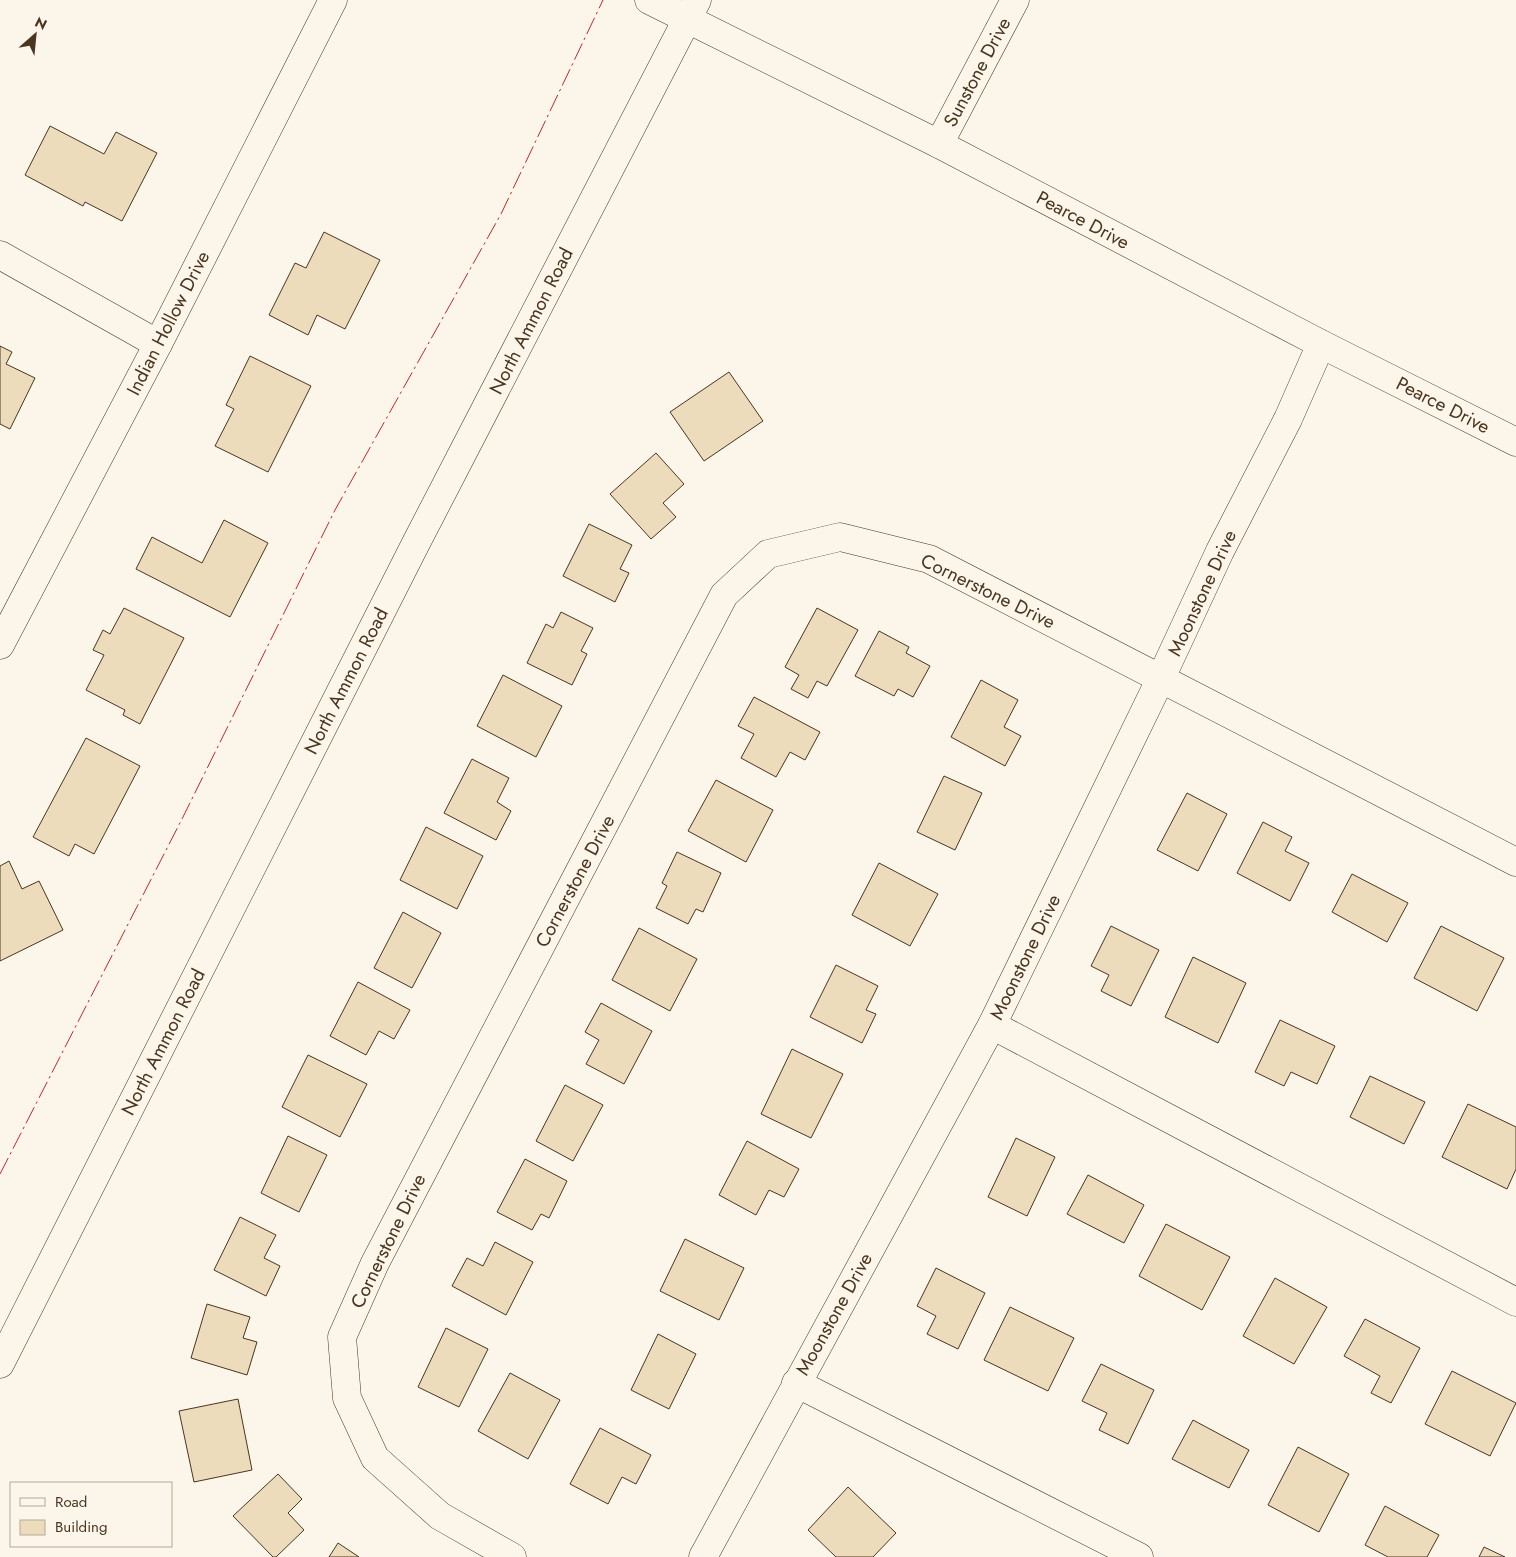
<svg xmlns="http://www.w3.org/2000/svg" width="1516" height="1557" viewBox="0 0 1516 1557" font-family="Jost,sans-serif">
<rect width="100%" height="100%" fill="#fbf6e9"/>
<g fill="#ecdcbc" stroke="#4a3520">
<polygon points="50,126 104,154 116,132 157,153 122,221 85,202 83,206 25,175"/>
<polygon points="324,232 380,260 345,329 317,315 308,335 269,315 295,263 306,268"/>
<polygon points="0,346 12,352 6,364 35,378 10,429 0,424"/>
<polygon points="250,356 311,386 268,472 215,446 234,409 226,405"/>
<polygon points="729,372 763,421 704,461 670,412"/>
<polygon points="656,453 684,484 663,503 676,517 651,539 610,494"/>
<polygon points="224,520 268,543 230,617 136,569 152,537 202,563"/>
<polygon points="589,524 632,545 620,569 629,573 615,602 563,576"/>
<polygon points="124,608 184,638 140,724 123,715 125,710 86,690 104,655 93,650 103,630 110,634"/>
<polygon points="817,608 858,630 827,686 817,681 808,698 791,689 799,675 785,667"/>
<polygon points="561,612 593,628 581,651 587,654 572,685 527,663 546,624 553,628"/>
<polygon points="879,631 909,647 906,653 930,666 913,697 898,689 894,696 855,676"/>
<polygon points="503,675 562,706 536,757 477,726"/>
<polygon points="981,680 1018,700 1004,727 1021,736 1005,766 951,737"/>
<polygon points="754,697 820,732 805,760 790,752 776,777 741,758 754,734 738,726"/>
<polygon points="86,738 140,766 94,854 75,844 69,856 33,837"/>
<polygon points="472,759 509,778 497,802 511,811 496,840 444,813"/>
<polygon points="944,776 982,793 955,850 917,832"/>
<polygon points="716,780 773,810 746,862 688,831"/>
<polygon points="1187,793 1227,814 1198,871 1157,850"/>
<polygon points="1263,822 1292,837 1285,851 1309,863 1290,901 1237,873"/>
<polygon points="426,827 483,856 457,909 400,880"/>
<polygon points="677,852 721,873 703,912 696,909 688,924 656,908 667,886 662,883"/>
<polygon points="9,861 22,889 39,881 63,930 0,961 0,866"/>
<polygon points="879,863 938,894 910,946 852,915"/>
<polygon points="1352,874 1408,903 1387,942 1332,912"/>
<polygon points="403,912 441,933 412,988 374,968"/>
<polygon points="1111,926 1159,950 1131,1006 1101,991 1109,975 1091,966"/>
<polygon points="1441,926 1504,958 1477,1011 1414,978"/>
<polygon points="639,928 697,959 670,1011 612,980"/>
<polygon points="1193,957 1246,983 1218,1043 1165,1017"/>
<polygon points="836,965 878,986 866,1010 876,1014 862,1043 810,1017"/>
<polygon points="358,982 410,1010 394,1039 379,1031 366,1055 330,1036"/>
<polygon points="601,1003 652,1031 624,1084 586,1064 599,1040 585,1032"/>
<polygon points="1280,1020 1335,1046 1317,1084 1291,1072 1284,1086 1255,1072"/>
<polygon points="792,1049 843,1074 811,1138 761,1114"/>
<polygon points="308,1055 367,1084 340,1137 282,1107"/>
<polygon points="1370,1076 1425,1102 1404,1144 1350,1117"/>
<polygon points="565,1085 603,1105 573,1161 536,1141"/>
<polygon points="1468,1104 1516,1127 1516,1169 1507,1189 1442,1157"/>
<polygon points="288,1136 327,1155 299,1212 261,1193"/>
<polygon points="1016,1138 1055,1157 1027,1216 988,1197"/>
<polygon points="747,1141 799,1169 784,1197 769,1190 756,1215 719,1195"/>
<polygon points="525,1159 567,1181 549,1218 541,1214 532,1230 497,1212"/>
<polygon points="1088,1175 1144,1205 1124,1243 1067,1214"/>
<polygon points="240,1217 276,1235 264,1258 280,1266 266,1296 214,1270"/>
<polygon points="1166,1224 1230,1257 1202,1310 1139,1276"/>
<polygon points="685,1239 744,1268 719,1320 660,1291"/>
<polygon points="495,1242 533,1262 506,1315 452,1286 467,1258 483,1266"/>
<polygon points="936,1268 985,1293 958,1349 927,1334 936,1316 917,1306"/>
<polygon points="1275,1278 1327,1307 1294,1364 1243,1336"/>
<polygon points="207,1304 250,1317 243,1338 257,1342 247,1375 191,1358"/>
<polygon points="1010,1307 1074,1338 1048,1391 984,1360"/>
<polygon points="1365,1319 1420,1348 1391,1403 1371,1393 1380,1376 1344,1356"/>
<polygon points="446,1328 488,1349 459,1407 418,1387"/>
<polygon points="658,1334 696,1354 669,1409 631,1390"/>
<polygon points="1101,1364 1154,1390 1128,1444 1099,1430 1107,1413 1082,1401"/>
<polygon points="1452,1371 1516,1403 1490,1456 1425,1424"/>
<polygon points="510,1373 560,1400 528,1459 478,1431"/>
<polygon points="238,1399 252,1470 194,1482 179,1411"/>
<polygon points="1193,1420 1249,1450 1229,1488 1172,1459"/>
<polygon points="600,1428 651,1455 636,1484 622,1477 608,1504 570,1484"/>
<polygon points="1298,1447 1349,1474 1319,1532 1268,1505"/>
<polygon points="278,1474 302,1499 288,1513 304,1530 276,1557 273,1557 233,1516"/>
<polygon points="848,1487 896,1533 873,1557 836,1557 808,1530"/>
<polygon points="1385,1506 1439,1535 1427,1557 1388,1557 1365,1545"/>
<polygon points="338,1543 359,1557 329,1557"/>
<polygon points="1484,1547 1505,1557 1479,1557"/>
</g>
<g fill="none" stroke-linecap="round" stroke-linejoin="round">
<defs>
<g id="street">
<polyline points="649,0 939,144 1321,344 1516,442"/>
<polyline points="939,144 1015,0"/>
<polyline points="0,255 158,344"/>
<polyline points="0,645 158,344 333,0"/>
<polyline points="992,1025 1516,1302"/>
<polyline points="796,1383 1139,1557"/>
<polyline points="512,1557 440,1516 375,1458 347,1398 342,1337 375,1263 724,595 768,554 840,537 929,559 1516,862"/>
<polyline points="703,1557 992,1025 1161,678 1220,551 1288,419 1321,344"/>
</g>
<polyline id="secondary" points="0,1364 415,545 697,0"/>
</defs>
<use href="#street" stroke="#4a3520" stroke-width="29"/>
<use href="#secondary" stroke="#4a3520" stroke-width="29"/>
<use href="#street" stroke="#fbf6e9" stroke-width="28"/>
<use href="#secondary" stroke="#fbf6e9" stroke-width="28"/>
<polyline stroke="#c62828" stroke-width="1" stroke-dasharray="18 4 2.5 4" stroke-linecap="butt" points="0,1174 183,817 335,510 501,214 603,0"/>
</g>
<g text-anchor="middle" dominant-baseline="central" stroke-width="4" stroke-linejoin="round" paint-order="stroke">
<g font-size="19" fill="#4a3520" stroke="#fbf6e9">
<text transform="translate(977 72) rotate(-62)">Sunstone Drive</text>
<text transform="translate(1083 220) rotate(28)">Pearce Drive</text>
<text transform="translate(531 321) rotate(-63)">North Ammon Road</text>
<text transform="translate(168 323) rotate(-63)">Indian Hollow Drive</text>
<text transform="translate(1443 405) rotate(27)">Pearce Drive</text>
<text transform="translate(988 591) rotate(26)">Cornerstone Drive</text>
<text transform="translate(1202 593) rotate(-65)">Moonstone Drive</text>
<text transform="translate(346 681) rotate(-63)">North Ammon Road</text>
<text transform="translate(575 881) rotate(-62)">Cornerstone Drive</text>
<text transform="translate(1025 957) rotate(-64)">Moonstone Drive</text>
<text transform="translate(163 1042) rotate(-63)">North Ammon Road</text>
<text transform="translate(388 1241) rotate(-64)">Cornerstone Drive</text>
<text transform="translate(834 1314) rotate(-61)">Moonstone Drive</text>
</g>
</g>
<rect x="10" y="1482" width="162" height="65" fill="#fbf6e9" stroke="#b4a999"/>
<rect x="20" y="1498" width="25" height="8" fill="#fbf6e9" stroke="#b4a999"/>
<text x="55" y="1507" font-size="15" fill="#4a3520">Road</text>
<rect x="20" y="1520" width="25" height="15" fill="#ecdcbc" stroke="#b4a999"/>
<text x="55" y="1532" font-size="15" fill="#4a3520">Building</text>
<g transform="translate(35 35) rotate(27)" stroke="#fbf6e9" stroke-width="4" paint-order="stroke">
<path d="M0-4L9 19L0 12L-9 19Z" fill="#4a3520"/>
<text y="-8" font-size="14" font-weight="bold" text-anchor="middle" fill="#4a3520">N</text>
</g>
</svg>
